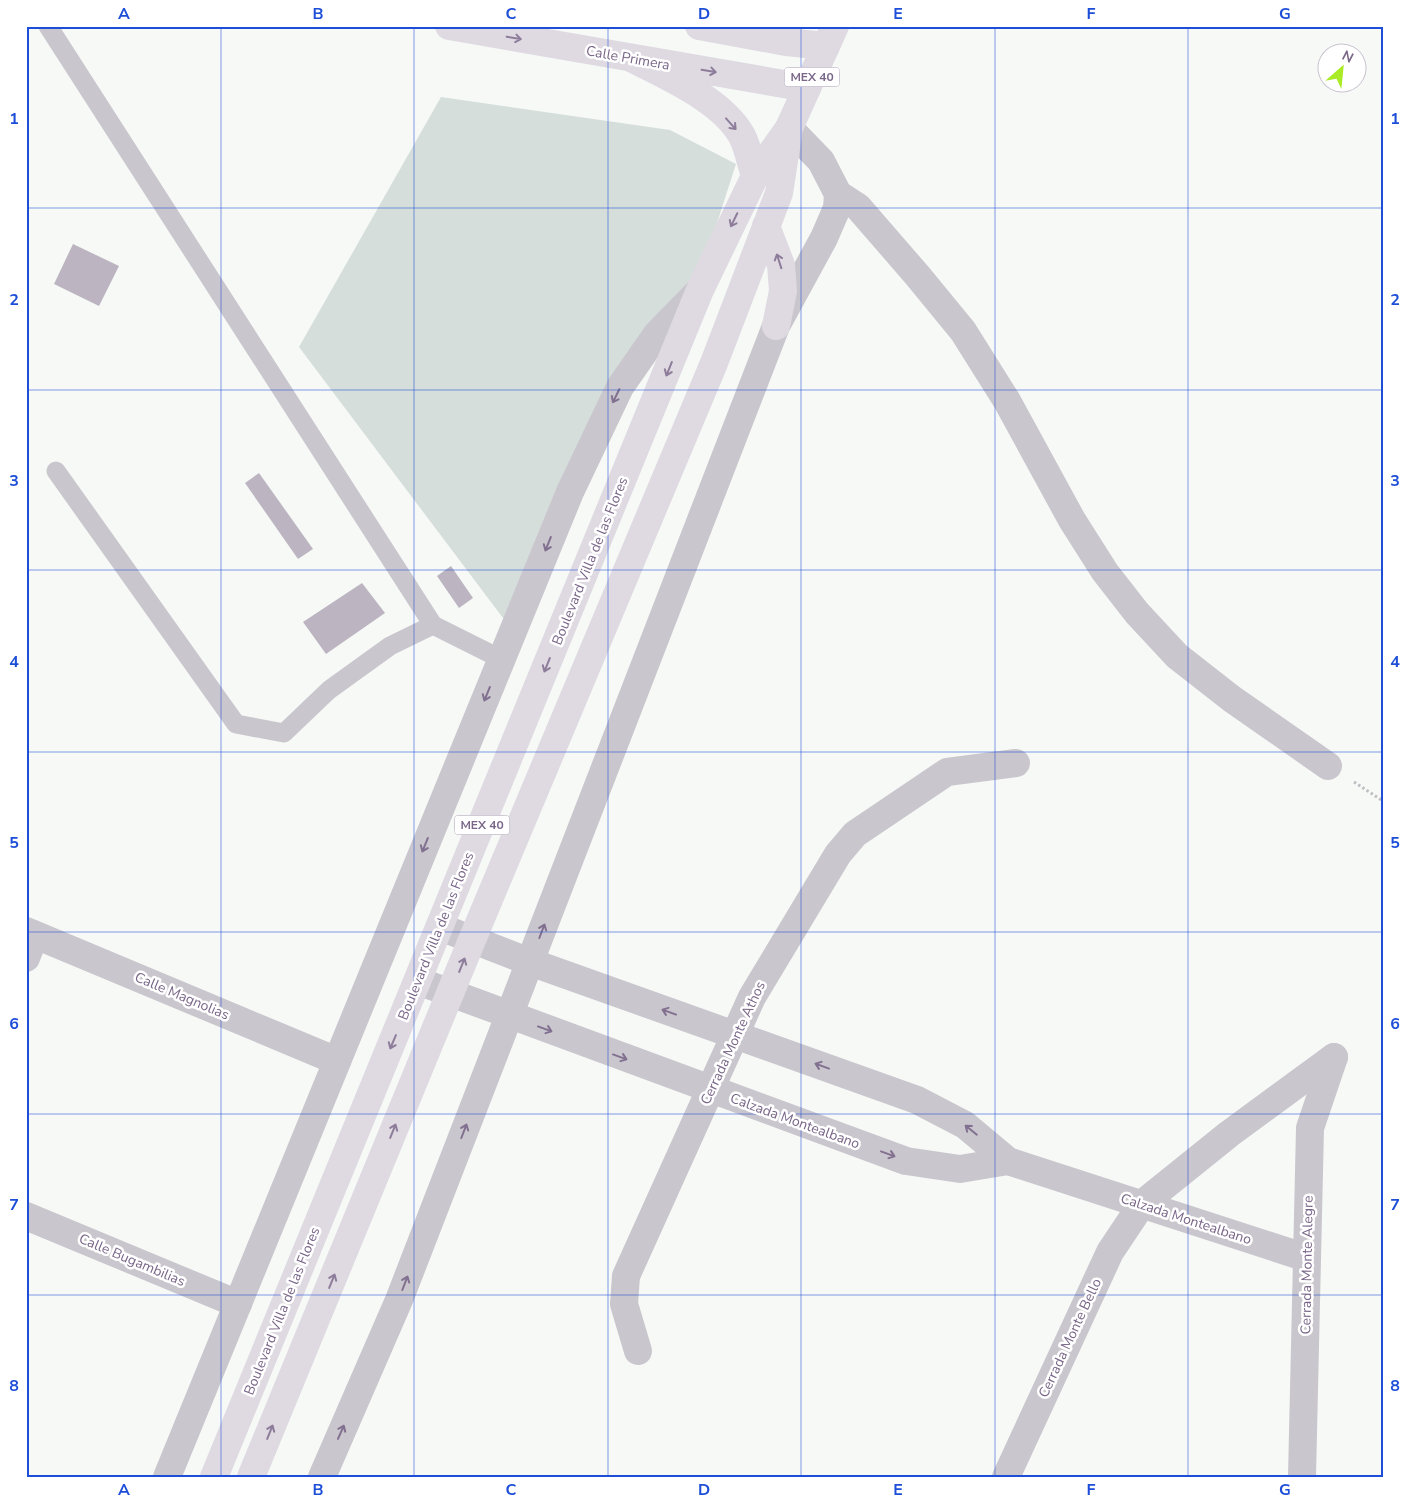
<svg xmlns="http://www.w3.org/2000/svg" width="1409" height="1503" viewBox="0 0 1409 1503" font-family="'Nunito Sans',sans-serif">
<rect width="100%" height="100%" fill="#f6f9f6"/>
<polygon fill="#d5dedb" points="441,97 670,130 736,164 696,288 635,353 512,630 299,347"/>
<g fill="#bcb5c1">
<polygon points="73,244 119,266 99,306 54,284"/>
<polygon points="259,473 313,549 298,559 245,483"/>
<polygon points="451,566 473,598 459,608 437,576"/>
<polygon points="362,583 385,613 326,654 303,622"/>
</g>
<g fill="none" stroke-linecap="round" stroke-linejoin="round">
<polyline stroke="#c0bdc3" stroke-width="3" stroke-dasharray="2.5 2.5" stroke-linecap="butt" points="1354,782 1383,801"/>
<g stroke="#cac6cd" stroke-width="19">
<polyline points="48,26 433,625 501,659"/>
<polyline points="56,471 236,724 284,733 329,690 390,646 433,625"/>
</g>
<g stroke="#cac6cd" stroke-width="28">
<polyline points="838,194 858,207 917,275 963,331 1007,401 1072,520 1105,572 1137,613 1177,656 1232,699 1328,766"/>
<polyline points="440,927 530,962 917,1100 965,1125 1008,1161 1307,1258"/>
<polyline points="26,931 337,1061"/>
<polyline points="26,958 35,935"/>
<polyline points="418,981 906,1161 960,1169 1008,1161"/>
<polyline points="26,1216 238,1304"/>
<polyline points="638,1351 624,1304 626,1276 752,997 838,854 855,834 947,772 1016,763"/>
<polyline points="167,1477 570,492 620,387 657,334 699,291"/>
<polyline points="322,1477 399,1300 776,326 824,238 837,208 838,194 821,161 789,128"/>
<polyline points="1006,1477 1110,1252 1142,1204 1229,1134 1334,1057"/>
<polyline points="1302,1477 1310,1128 1334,1057"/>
</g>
<g stroke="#dfdae2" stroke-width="28">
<polyline points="449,26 807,88"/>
<polyline points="699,26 786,42 826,46"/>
</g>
<g stroke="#dfdae2" stroke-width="28">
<polyline points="760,37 786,26"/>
<path d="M633,59C668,77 722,100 742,136C748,148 751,164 755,176"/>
<polyline points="766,226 781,265 783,291 776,326"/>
<polyline points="214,1477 700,290 755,176 789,128 835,26"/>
<polyline points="251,1477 472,940 714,363 779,193 788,135"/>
</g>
</g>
<defs><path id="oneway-shaft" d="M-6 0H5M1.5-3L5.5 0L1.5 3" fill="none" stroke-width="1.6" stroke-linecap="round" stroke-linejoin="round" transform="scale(1.25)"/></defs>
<g stroke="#8d7d9a">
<use href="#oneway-shaft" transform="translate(514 38) rotate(10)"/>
<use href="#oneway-shaft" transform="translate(709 71) rotate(9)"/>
<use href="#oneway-shaft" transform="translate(731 124) rotate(48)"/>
<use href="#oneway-shaft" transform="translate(734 220) rotate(116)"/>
<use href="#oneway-shaft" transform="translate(779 261) rotate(-108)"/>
<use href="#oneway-shaft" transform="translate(669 369) rotate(112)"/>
<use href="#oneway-shaft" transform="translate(547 665) rotate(112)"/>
<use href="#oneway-shaft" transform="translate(462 965) rotate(-68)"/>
<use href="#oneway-shaft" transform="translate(393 1042) rotate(113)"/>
<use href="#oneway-shaft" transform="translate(393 1131) rotate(-68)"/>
<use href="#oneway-shaft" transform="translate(332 1281) rotate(-68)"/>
<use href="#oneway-shaft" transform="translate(270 1432) rotate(-68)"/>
</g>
<g stroke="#81708f">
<use href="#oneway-shaft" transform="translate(616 396) rotate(116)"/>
<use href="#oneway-shaft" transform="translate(548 544) rotate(112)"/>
<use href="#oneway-shaft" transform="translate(487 694) rotate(112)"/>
<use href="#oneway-shaft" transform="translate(425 845) rotate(112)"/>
<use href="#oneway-shaft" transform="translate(542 931) rotate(-69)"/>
<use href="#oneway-shaft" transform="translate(669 1012) rotate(-160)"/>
<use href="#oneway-shaft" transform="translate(545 1029) rotate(20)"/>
<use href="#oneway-shaft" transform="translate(620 1057) rotate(20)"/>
<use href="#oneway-shaft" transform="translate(822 1066) rotate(-160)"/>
<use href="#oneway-shaft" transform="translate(971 1130) rotate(-141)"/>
<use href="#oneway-shaft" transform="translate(464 1131) rotate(-69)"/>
<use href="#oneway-shaft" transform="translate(888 1154) rotate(20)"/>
<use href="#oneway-shaft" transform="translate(405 1283) rotate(-69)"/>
<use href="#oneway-shaft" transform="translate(341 1432) rotate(-66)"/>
</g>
<path fill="none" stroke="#1d4ed8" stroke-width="1" stroke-opacity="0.55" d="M221,26V1477M414,26V1477M608,26V1477M801,26V1477M995,26V1477M1188,26V1477M26,208H1383M26,390H1383M26,570H1383M26,752H1383M26,932H1383M26,1114H1383M26,1295H1383"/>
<g text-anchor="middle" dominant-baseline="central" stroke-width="5" stroke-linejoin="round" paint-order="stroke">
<g fill="#fff" stroke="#a194ac" stroke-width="1">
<rect x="784.5" y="67.5" width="55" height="19" rx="4"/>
<rect x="454.5" y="815.5" width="55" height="19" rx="4"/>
</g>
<g font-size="12" font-weight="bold" fill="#796688">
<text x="812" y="77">MEX 40</text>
<text x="482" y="825">MEX 40</text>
</g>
<g font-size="14" fill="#796688" stroke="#fff">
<text transform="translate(628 58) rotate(10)">Calle Primera</text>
<text transform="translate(590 561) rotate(-68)">Boulevard Villa de las Flores</text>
<text transform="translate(436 936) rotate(-68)">Boulevard Villa de las Flores</text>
<text transform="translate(182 996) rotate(23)">Calle Magnolias</text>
<text transform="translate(733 1043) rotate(-65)">Cerrada Monte Athos</text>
<text transform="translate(795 1121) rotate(20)">Calzada Montealbano</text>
<text transform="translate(1186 1219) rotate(18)">Calzada Montealbano</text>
<text transform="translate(132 1260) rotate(23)">Calle Bugambilias</text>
<text transform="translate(1307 1265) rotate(-89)">Cerrada Monte Alegre</text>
<text transform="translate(282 1311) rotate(-68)">Boulevard Villa de las Flores</text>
<text transform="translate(1070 1338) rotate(-65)">Cerrada Monte Bello</text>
</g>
</g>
<rect width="1409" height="1503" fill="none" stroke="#ffffff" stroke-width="55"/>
<g transform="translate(1342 68) rotate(27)"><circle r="24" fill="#ffffff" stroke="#c9c2cf"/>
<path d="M0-4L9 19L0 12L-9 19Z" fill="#a9eb24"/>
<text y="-8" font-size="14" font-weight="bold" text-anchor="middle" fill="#796688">N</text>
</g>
<rect x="28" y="28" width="1354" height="1448" fill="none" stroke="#1d4ed8" stroke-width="2"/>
<g font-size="16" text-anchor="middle" font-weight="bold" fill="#1d4ed8">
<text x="124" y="19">A</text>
<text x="318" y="19">B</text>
<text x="511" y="19">C</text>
<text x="704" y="19">D</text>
<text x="898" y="19">E</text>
<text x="1091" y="19">F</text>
<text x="1285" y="19">G</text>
<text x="14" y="124">1</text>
<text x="1395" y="124">1</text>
<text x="14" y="305">2</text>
<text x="1395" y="305">2</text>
<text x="14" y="486">3</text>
<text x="1395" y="486">3</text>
<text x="14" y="667">4</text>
<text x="1395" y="667">4</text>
<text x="14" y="848">5</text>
<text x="1395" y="848">5</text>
<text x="14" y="1029">6</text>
<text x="1395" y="1029">6</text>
<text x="14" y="1210">7</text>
<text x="1395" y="1210">7</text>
<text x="14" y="1391">8</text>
<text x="1395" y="1391">8</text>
<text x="124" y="1495">A</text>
<text x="318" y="1495">B</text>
<text x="511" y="1495">C</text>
<text x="704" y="1495">D</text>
<text x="898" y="1495">E</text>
<text x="1091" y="1495">F</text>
<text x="1285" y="1495">G</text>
</g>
</svg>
